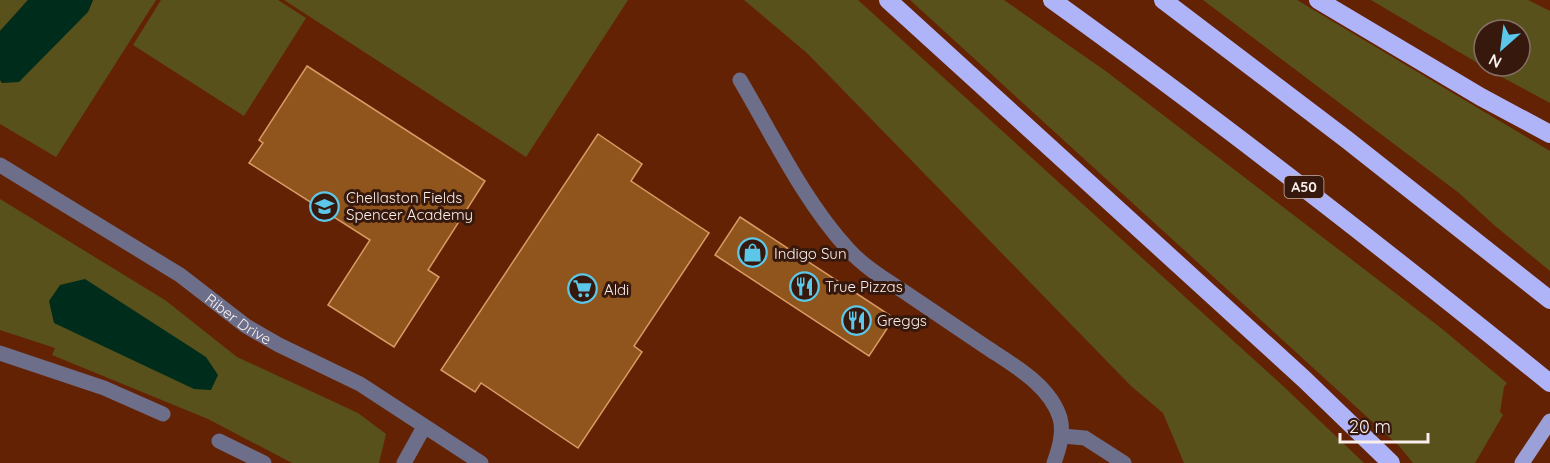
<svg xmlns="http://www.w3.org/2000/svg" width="1550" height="463" viewBox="0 0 1550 463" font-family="Quicksand,sans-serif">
<rect width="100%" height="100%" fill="#642205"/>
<g fill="#59511b" fill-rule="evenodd">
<polygon points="28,0 0,31 0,0"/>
<polygon points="93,0 156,0 56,157 0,124 0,80 2,83 88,12"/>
<polygon points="161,0 278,0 306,18 244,116 133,45"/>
<polygon points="284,0 628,0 526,157"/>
<polygon points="744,0 858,0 1282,385 1364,463 1184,463 1163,413 1131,386 807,53"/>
<polygon points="910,0 1004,0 1107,72 1441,328 1507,383 1504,387 1500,412 1503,415 1475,463 1413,463 1400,447"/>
<polygon points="1203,0 1297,0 1550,151 1550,271 1494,225 1459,193"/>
<path d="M1371,0H1528L1550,11V103L1498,75ZM1484,30H1520V66H1484Z"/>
<polygon points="0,199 165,300 237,357 358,413 386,434 379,463 292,463 208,419 52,355 55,348 0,330"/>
</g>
<g fill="#002c1b">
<polygon points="28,0 93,0 88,12 19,82 2,83 0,80 0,31"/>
<polygon points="85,279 206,357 218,375 211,390 194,389 54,323 49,301 60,285"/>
</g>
<g fill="#8f551d" stroke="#d99a65" stroke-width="1.5">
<polygon points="307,66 485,181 428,270 439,277 394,347 328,305 370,240 249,163 263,143 259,140"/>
<polygon points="598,134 642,164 631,181 709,233 634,346 642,352 578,448 481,383 475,392 441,370"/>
<polygon points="740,217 894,318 869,356 715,255"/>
</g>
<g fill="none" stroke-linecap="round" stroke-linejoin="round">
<g stroke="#6c6e8a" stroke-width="15">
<path d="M740,80C773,136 804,201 848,249C864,267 886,280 906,293C933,311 959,329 986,347C1013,365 1050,385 1060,418C1064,433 1059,449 1054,463"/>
<path id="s1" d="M0,165L180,275L246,326L279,345L360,384L481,463"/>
<polyline points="0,353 104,388 163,414"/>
<polyline points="1062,436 1085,438 1124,463"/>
<polyline points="219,441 264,463"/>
<polyline points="404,463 424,427"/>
</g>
<polyline stroke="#9ca0d9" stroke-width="15" points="1522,463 1550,421"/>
<g stroke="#afb4f8" stroke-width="18">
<polyline points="888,0 1304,379 1391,463"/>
<path d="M1052,0C1222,122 1387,251 1550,383"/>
<polyline points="1163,0 1346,139 1550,300"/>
<polyline points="1318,0 1481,97 1550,134"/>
</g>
</g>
<defs>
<symbol id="school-ring" viewBox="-11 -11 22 22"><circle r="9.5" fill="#36180d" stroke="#5cc7e8" stroke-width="1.5"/><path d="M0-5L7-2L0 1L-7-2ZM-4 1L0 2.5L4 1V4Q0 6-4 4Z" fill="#5cc7e8"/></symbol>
<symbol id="shop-ring" viewBox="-11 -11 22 22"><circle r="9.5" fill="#36180d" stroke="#5cc7e8" stroke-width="1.5"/><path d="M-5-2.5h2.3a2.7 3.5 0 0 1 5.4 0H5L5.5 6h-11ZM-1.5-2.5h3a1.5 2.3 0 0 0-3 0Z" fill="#5cc7e8"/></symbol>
<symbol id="restaurant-ring" viewBox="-11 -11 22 22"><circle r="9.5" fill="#36180d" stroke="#5cc7e8" stroke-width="1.5"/><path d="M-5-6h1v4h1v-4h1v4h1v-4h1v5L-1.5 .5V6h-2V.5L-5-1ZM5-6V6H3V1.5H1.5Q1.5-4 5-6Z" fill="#5cc7e8"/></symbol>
<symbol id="supermarket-ring" viewBox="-11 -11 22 22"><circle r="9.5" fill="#36180d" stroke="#5cc7e8" stroke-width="1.5"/><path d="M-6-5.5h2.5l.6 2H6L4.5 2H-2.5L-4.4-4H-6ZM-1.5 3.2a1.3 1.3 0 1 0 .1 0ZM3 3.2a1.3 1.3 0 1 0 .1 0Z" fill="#5cc7e8"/></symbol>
</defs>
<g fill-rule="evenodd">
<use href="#school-ring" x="308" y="190" width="33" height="33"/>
<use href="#shop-ring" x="736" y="236" width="33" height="33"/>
<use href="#restaurant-ring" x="788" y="270" width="33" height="33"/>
<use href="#supermarket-ring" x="566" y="272" width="33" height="33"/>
<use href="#restaurant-ring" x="840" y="304" width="33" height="33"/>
</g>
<g text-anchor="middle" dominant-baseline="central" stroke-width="6" stroke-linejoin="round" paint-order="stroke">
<rect fill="#36180d" stroke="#beafaa" stroke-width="1.5" x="1284.5" y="176" width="39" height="22" rx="4.5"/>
<g font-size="14" font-weight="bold" fill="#f9f0ed">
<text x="1304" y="187">A50</text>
</g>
<g font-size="15" fill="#f9f0ed" stroke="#36180d" text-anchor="start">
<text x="346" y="197">Chellaston Fields<tspan x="346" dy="17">Spencer Academy</tspan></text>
<text x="774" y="253">Indigo Sun</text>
<text x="825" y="286">True Pizzas</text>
<text x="604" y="289">Aldi</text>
<text x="877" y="320">Greggs</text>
</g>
<g font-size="15" fill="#f9f0ed" stroke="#36180d">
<text stroke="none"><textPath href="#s1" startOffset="284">Riber Drive</textPath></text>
</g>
</g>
<g transform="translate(1502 48) rotate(208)"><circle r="28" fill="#36180d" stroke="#846e67" stroke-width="1.5"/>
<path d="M0-4.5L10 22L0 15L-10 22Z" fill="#5cc7e8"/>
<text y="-9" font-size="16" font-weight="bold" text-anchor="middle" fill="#f9f0ed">N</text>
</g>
<path d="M1340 433v9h88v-9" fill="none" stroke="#f9f0ed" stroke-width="3"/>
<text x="1349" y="433" font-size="18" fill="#f9f0ed" stroke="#36180d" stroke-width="4.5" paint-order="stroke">20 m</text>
</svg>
